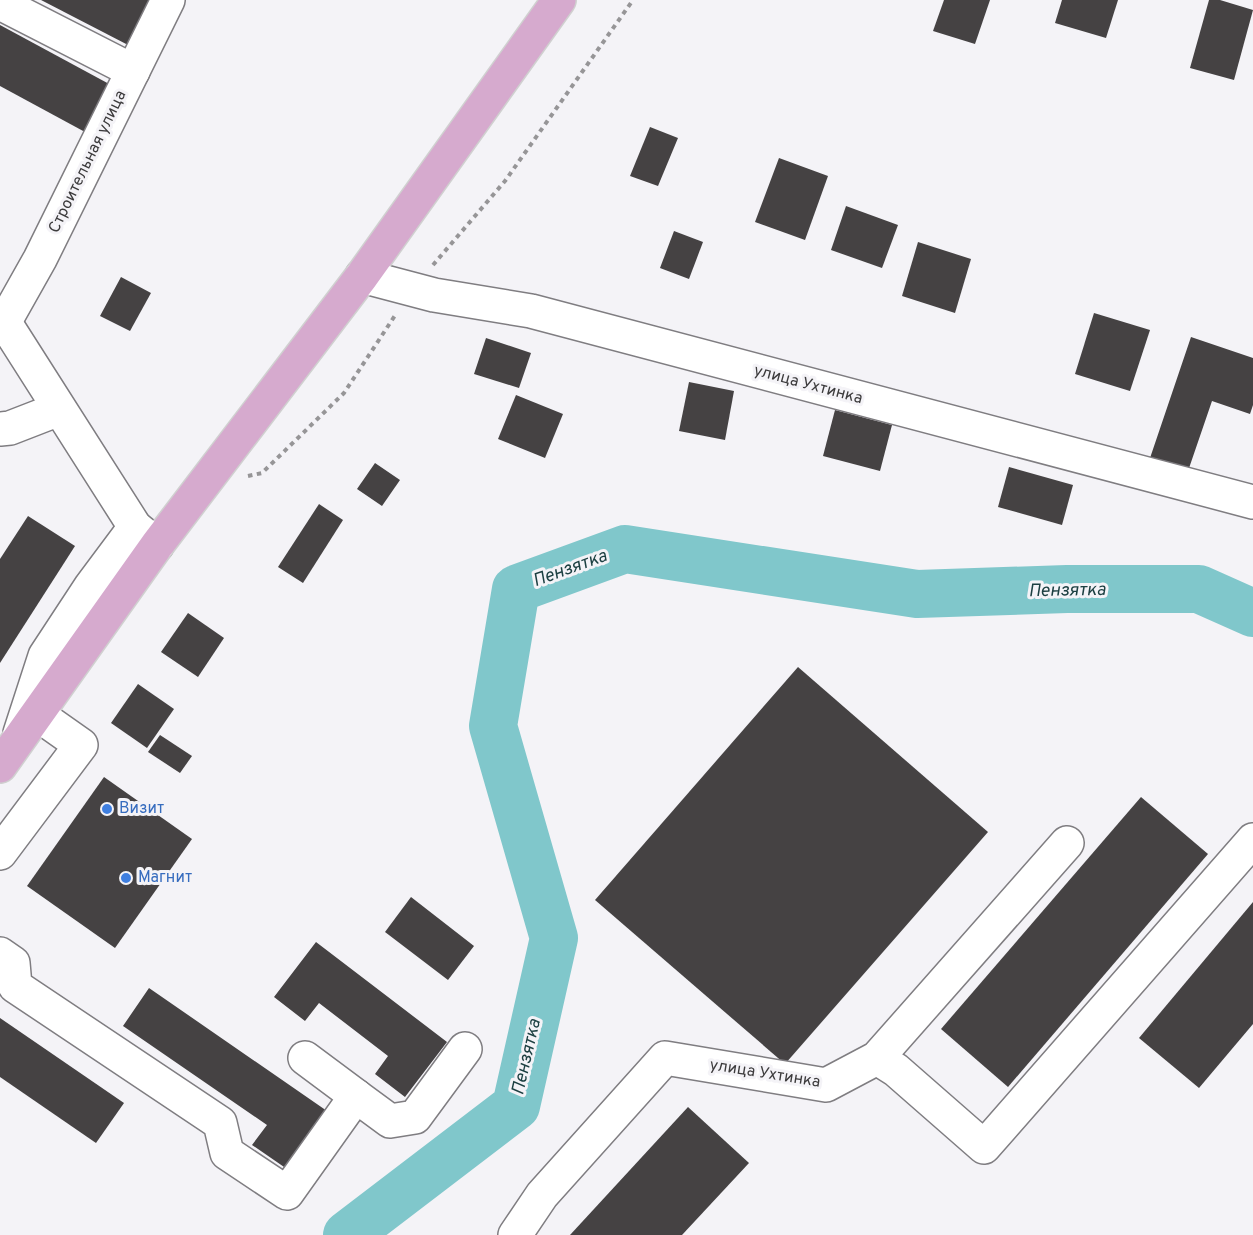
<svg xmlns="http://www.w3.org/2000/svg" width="1253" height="1235" viewBox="0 0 1253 1235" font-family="Overpass,sans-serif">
<rect width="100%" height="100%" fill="#f4f3f7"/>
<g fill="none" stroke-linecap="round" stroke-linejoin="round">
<polyline stroke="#80c7cb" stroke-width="48" points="347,1235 516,1106 554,938 493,726 516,589 625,549 917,594 1067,589 1199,589 1253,613"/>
</g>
<g fill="#454243">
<polygon points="41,0 154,0 130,46"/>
<polygon points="944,0 990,0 975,44 933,31"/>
<polygon points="1062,0 1118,0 1106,38 1055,23"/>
<polygon points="1209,0 1220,0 1253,10 1234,80 1190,68"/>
<polygon points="0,25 111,85 85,132 0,86"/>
<polygon points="650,127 678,138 658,186 630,176"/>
<polygon points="779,158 828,176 805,240 755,222"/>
<polygon points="846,206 898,225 882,268 831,250"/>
<polygon points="674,231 703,242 689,279 660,268"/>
<polygon points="918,242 971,259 955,313 902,296"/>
<polygon points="121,277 151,293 130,331 100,316"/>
<polygon points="1094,313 1150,330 1130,391 1075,374"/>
<polygon points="1191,337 1253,358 1253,405 1250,414 1212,401 1187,474 1149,461"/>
<polygon points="486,338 531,353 519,388 474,374"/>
<polygon points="689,382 734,391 725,440 679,431"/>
<polygon points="516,395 563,414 545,458 498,439"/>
<polygon points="835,410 892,425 880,471 823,456"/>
<polygon points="375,463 400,480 382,506 357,489"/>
<polygon points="1009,467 1073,485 1062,525 998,507"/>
<polygon points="319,504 343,520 303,583 278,567"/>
<polygon points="28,516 75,546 0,663 0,559"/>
<polygon points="188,613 224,638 198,677 161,652"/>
<polygon points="798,667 988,832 785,1064 595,900"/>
<polygon points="138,684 174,709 147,748 111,723"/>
<polygon points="160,735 192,756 180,773 148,752"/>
<polygon points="104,777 192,839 115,948 27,886"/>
<polygon points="1141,797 1208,854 1008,1087 941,1029"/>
<polygon points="411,897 474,946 448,980 385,932"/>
<polygon points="1253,902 1253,1024 1199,1088 1139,1038"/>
<polygon points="316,942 447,1042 405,1097 375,1074 388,1056 319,1003 305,1021 274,997"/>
<polygon points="149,988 327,1111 287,1169 252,1145 267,1125 123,1026"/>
<polygon points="0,1018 124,1103 96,1143 0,1077"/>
<polygon points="688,1107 749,1163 682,1235 570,1235"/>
</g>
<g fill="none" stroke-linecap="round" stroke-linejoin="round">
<defs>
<g id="minor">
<polyline points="0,3 133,71"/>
<polyline points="362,276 434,295 531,311 1253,502"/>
<polyline points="0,315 135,527 157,545"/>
<polyline points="4,323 40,259 168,0"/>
<polyline points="0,429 10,428 59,409"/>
<polyline points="20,733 45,656 91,586 135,527"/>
<polyline points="0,853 81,745 37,714"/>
<polyline points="0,954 13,963 15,986 220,1123 227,1153 287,1193 356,1096 305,1058"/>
<polyline points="877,1058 896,1070 984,1147 1253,840"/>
<polyline points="356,1096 390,1121 415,1117 465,1049"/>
<polyline points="515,1235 542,1195 665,1058 826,1085 877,1058 1067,843"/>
</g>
<polyline id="major" points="0,766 157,545 362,276 559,0"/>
</defs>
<use href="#minor" stroke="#7f7d81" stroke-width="36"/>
<use href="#major" stroke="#d0d0d0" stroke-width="36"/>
<g stroke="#969597" stroke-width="4" stroke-dasharray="4.5 4.5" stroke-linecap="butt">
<polyline points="433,265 505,181 633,0"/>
<polyline points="248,476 262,473 344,393 396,314"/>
</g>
<use href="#minor" stroke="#fff" stroke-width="33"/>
<use href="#major" stroke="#d6aace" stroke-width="33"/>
</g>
<g fill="#3f7fe0" stroke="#f4f3f7" stroke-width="2">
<circle cx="107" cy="809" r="6"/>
<circle cx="126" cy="878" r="6"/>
</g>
<g text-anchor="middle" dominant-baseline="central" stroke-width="6" stroke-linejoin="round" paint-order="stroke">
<g font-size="16" fill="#3c3b3c" stroke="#f4f3f7">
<text transform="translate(88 162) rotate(-64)">Строительная улица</text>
<text transform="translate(808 385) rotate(15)">улица Ухтинка</text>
<text transform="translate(765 1074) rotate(9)">улица Ухтинка</text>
</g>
<g font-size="16" fill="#366cbe" stroke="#f4f3f7" text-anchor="start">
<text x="119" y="809">Визит</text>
<text x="138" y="878">Магнит</text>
</g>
<g font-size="18" font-style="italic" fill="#1d4042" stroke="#f4f3f7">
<text transform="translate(570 569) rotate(-20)">Пензятка</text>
<text transform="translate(1067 591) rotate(-1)">Пензятка</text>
<text transform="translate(527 1057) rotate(-77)">Пензятка</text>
</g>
</g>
</svg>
